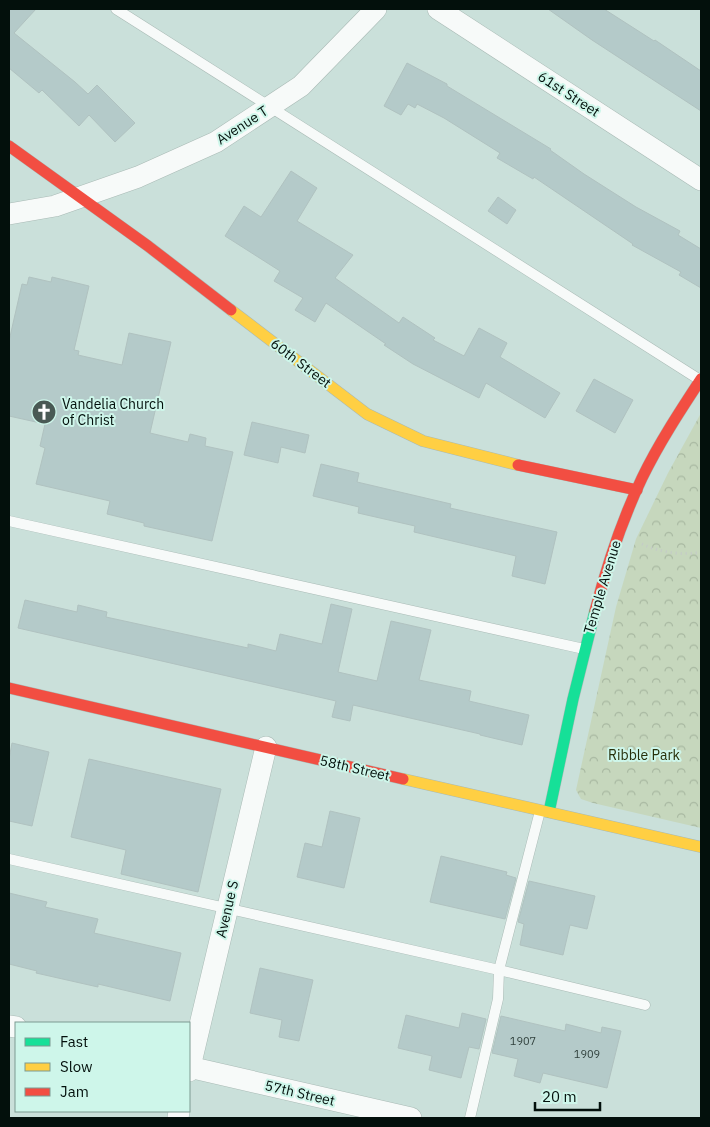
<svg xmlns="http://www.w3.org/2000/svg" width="710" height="1127" viewBox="0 0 710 1127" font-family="'IBM Plex Sans',sans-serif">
<defs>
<pattern id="park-crowns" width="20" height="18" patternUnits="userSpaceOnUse" patternTransform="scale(1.25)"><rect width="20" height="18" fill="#c6d7bd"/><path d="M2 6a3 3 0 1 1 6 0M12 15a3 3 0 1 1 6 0" fill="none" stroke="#a8b8a1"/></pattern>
</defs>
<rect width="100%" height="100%" fill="#cae0da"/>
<polygon fill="url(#park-crowns)" points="701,413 701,828 593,803 581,799 576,790 616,607 636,539 668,473"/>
<g fill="#b4cac9" stroke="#b0c2c0">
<polygon points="9,9 36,9 14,33 75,82 88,94 97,85 135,123 115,142 89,115 79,126 42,90 39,93 9,68"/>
<polygon points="548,9 604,9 654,41 655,40 701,71 701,111 592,40"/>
<polygon points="407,63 447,84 447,86 551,149 550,150 584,174 636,207 680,231 678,235 701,249 701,288 679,275 681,272 632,245 633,244 534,177 533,179 497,158 500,153 444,118 417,104 415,108 408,104 401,115 384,106"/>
<polygon points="291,171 317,188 297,221 353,255 335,278 399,323 403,317 435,338 433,340 464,356 479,328 507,343 500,357 560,393 545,418 486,383 479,398 413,364 384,345 386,344 326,303 315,322 295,310 303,298 274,281 280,271 225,236 244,206 261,217"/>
<polygon points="498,197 516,210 507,224 488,211"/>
<polygon points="29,277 51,282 52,277 89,286 74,350 79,351 78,355 122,365 129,333 171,342 150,433 188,442 190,434 206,438 205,446 233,452 212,541 144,526 144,523 107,514 110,501 36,484 45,448 40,446 45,424 9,416 9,341 22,284 27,285"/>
<polygon points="594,379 633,400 615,433 576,411"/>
<polygon points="252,422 309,435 305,453 281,447 278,463 244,455"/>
<polygon points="321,464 359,473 357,482 451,504 450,508 557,532 545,584 512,576 516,556 414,532 415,526 358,513 359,507 313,496"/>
<polygon points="25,600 77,612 78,605 107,612 106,617 248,648 248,644 276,651 280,634 322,644 331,604 352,609 338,672 377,681 391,621 431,630 419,680 471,691 469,701 529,715 522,745 480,735 480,734 353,705 350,721 332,717 336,701 18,628"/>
<polygon points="12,743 49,752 32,826 9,821 9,759"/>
<polygon points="89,759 221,789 198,892 121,874 126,850 71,837"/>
<polygon points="330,811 360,818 344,888 297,877 305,843 322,847"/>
<polygon points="441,856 507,872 506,875 516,878 505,919 430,902"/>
<polygon points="529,881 595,896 587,929 570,925 563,955 520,945 524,924 518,922"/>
<polygon points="9,893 47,902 45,907 98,919 94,933 181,953 170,1001 98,984 98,987 36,973 37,971 9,964"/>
<polygon points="260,968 313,980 299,1041 279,1037 282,1020 250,1013"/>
<polygon points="462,1013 486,1019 479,1049 469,1047 461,1078 429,1070 432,1056 398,1048 406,1015 459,1028"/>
<polygon points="501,1016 565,1031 566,1024 601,1033 602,1027 621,1031 607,1088 543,1073 540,1083 514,1076 518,1059 492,1053"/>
</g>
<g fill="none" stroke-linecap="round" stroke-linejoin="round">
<defs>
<g id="lane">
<polyline points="116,9 700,380"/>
<polyline points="9,521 584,649"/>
<polyline points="9,859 499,970 645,1005"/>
<polyline points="470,1118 498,999 499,970 540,811"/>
</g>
<g id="street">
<polyline points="438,9 701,180"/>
<polyline points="9,214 55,206 138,177 216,142 301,86 376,9"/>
<polyline points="9,1026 16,1027"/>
<polyline points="189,1067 411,1118"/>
<polyline points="189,1071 266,747"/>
<polyline points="178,1118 179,1111"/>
</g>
<polyline id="fast" points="549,812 573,699 595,611"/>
<g id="slow">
<polyline points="231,310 367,414 423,441 518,465"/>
<polyline points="403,779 701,847"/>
</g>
<g id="jam">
<polyline points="9,146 148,246 231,310"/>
<polyline points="518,465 637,490"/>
<path d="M595,611C607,565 622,520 642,478C659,443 680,411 701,379"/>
<polyline points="9,688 403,779"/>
</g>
</defs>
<use href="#lane" stroke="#a9bab5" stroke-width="11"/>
<use href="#street" stroke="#a9bab5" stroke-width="22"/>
<use href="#fast" stroke="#a9bab5" stroke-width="12"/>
<use href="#slow" stroke="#a9bab5" stroke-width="12"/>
<use href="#jam" stroke="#a9bab5" stroke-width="12"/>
<path stroke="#c4cac8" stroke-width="3" stroke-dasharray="1 4" stroke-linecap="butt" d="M642,544C659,552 682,556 701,552"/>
<use href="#lane" stroke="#f7faf9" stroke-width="10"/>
<use href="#street" stroke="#f7faf9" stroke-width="21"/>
<use href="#fast" stroke="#16e098" stroke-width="11"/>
<use href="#slow" stroke="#ffcf43" stroke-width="11"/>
<use href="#jam" stroke="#f24e42" stroke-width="11"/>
</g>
<defs>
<symbol id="church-disc" viewBox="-11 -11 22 22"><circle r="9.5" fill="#495954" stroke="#cef6ea"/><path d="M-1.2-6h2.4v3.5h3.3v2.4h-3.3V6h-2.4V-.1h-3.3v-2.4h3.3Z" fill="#fff"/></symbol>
</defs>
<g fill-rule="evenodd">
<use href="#church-disc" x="30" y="398" width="28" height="28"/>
</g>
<g text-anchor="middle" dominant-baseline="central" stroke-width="4" stroke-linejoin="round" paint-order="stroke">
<g font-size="11" fill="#30403c">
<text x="523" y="1041">1907</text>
<text x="587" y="1054">1909</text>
</g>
<g font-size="14" fill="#03100c" stroke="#cef6ea">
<text transform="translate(569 94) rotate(33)">61st Street</text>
<text transform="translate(242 125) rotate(-33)">Avenue T</text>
<text transform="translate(301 363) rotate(37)">60th Street</text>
<text transform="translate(602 587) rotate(-73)">Temple Avenue</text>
<text transform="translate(355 768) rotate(13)">58th Street</text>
<text transform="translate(227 909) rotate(-77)">Avenue S</text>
<text transform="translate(300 1093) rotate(13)">57th Street</text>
</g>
<g font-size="14" fill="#03100c" stroke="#cef6ea" text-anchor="start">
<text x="62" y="404">Vandelia Church<tspan x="62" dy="16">of Christ</tspan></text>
</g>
<g font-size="14" fill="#272f0a" stroke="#cef6ea">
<text x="644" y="755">Ribble Park</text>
</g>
</g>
<rect width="710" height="1127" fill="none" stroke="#03100c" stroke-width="20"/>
<rect x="15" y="1022" width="175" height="90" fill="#cef6ea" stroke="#7d9a91"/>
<rect x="25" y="1038" width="25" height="8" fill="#16e098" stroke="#7d9a91"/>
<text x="60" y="1047" font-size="15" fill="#03100c">Fast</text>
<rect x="25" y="1063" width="25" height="8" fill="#ffcf43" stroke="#7d9a91"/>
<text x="60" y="1072" font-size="15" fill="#03100c">Slow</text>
<rect x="25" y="1088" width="25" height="8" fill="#f24e42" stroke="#7d9a91"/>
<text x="60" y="1097" font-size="15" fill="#03100c">Jam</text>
<path d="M535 1102v8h65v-8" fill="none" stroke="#03100c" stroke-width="2.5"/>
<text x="542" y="1102" font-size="15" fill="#03100c" stroke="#cef6ea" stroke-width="4" paint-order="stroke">20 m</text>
</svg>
